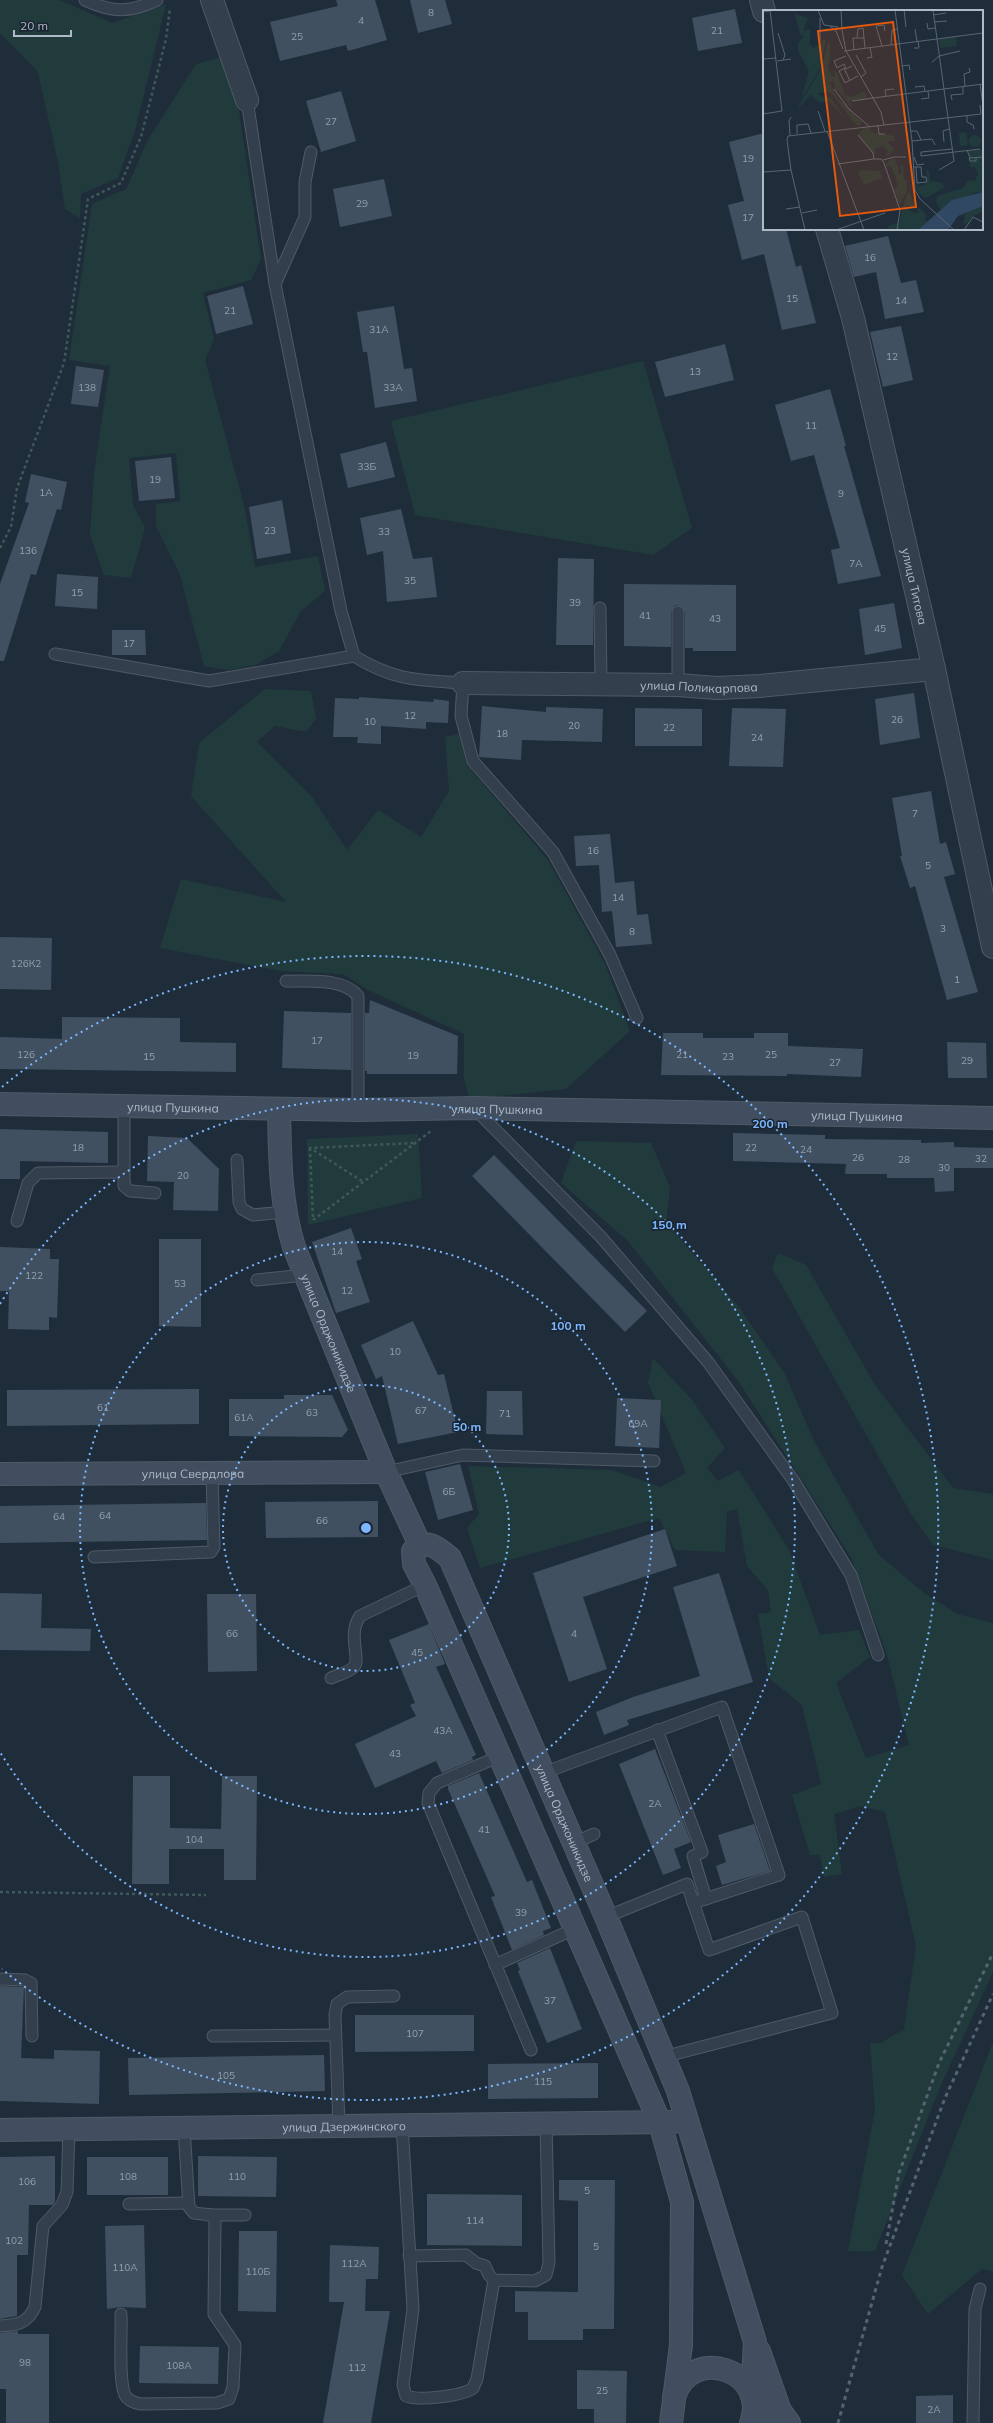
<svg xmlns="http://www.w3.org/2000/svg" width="993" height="2423" viewBox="0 0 993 2423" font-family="Mulish,sans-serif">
<rect width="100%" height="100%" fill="#1f2d3b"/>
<g fill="#213b3c">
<polygon points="0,0 59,0 112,23 166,4 135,131 118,178 81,194 80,218 65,209 58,162 38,72 0,33"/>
<polygon points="222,57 238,104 261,259 251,280 203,293 214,339 205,360 245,509 255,567 318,556 325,591 301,611 279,651 256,665 229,670 204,666 180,575 156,526 156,504 180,501 176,453 129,458 133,505 145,528 131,578 104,575 90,535 94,473 110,366 69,360 92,204 126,189 148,140 196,64"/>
<polygon points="643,361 692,528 653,555 415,515 391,421"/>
<polygon points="265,689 311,691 316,719 306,732 275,726 257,742 312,797 347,850 378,810 421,837 449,791 445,737 459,734 467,765 548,860 605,964 630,1031 566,1089 469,1099 464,1078 464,1034 368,990 343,974 280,971 160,948 181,879 286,902 191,796 199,743"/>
<polygon points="418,1134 422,1198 308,1225 307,1139"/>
<polygon points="576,1141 651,1143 670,1187 666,1222 739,1307 785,1374 814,1441 878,1554 924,1593 957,1614 993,1623 993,1972 940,2087 875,2251 848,2251 875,2110 870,2043 881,2043 904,2029 916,1946 885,1812 861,1806 834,1814 842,1874 824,1877 820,1855 810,1855 792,1795 821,1784 802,1705 769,1678 758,1614 771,1612 768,1590 747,1566 737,1509 727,1511 725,1552 675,1550 659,1518 480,1568 467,1528 479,1514 468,1466 612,1470 661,1487 686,1473 648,1383 653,1358 693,1401 725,1448 707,1468 718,1481 739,1470 789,1550 820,1635 859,1630 870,1657 836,1683 866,1758 909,1745 887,1655 851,1557 739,1382 628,1241 561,1183"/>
<polygon points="778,1253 806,1265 875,1385 953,1488 993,1494 993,1560 933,1545 910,1512 772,1268"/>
<polygon points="993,2042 993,2271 982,2269 928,2314 902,2275"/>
</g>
<g fill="#405060">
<polygon points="336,0 375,0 387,40 348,51 346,45 280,61 270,22 338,6"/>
<polygon points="410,0 445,0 452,24 418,33"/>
<polygon points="735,9 742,43 698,51 692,18"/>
<polygon points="341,91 356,141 321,152 306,101"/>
<polygon points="764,133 764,229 786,229 796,267 801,265 816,323 782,330 764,254 742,260 728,205 744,201 729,142"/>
<polygon points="384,179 392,216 340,227 333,189"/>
<polygon points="888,236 901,283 916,280 924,312 885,319 876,272 854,277 845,246"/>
<polygon points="243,286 253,324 216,334 207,296"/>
<polygon points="394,306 404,369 412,368 417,401 375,408 367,352 363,352 357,312"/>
<polygon points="901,326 913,380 883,387 870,332"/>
<polygon points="725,344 734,380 665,397 655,362"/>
<polygon points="76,366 104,370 98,407 71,404"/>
<polygon points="830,389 846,446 844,446 881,576 838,584 831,550 840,548 814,455 791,461 775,405"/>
<polygon points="386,442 395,477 348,488 340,454"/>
<polygon points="171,457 175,498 139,501 135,461"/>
<polygon points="31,474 67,482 61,510 57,509 36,575 31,574 4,661 0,661 0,584 29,503 25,502"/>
<polygon points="282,500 291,553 257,559 249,507"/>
<polygon points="401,509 413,559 432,557 437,597 387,602 383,551 367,555 360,518"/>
<polygon points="558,558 594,559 593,645 556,645"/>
<polygon points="57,574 98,577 97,609 55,606"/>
<polygon points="624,584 736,585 736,651 693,651 693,648 685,648 685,612 678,605 674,606 671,612 671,647 624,646"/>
<polygon points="894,603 902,648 865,655 859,609"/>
<polygon points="112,630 145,630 146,655 112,655"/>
<polygon points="914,693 920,738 880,745 875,699"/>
<polygon points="359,697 433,702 434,699 449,701 448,723 426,722 426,729 381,726 381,744 357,743 358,737 333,737 335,698 359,699"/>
<polygon points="482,706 546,712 546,707 603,709 602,742 522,740 521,760 479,757"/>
<polygon points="635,708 702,709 702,746 635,746"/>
<polygon points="732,708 786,709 783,767 729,766"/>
<polygon points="931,791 940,844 946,842 955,874 944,877 978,992 947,1000 915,886 910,888 900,856 902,856 892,798"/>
<polygon points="610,834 615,883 634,881 637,915 648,914 652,944 616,947 612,911 602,912 599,865 576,866 574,836"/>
<polygon points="0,937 52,938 51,990 0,989"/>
<polygon points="370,1000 458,1036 457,1074 367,1074 367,1071 365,1071 365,1013 369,1013"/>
<polygon points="284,1011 351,1013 351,1070 282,1068"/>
<polygon points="62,1017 180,1018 180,1042 236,1043 236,1072 0,1069 0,1037 62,1039"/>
<polygon points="663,1033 703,1033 703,1038 754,1038 754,1033 788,1033 788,1046 863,1049 861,1077 787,1074 787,1076 661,1075"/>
<polygon points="947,1042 986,1043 987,1078 948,1078"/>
<polygon points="0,1129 108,1132 108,1163 20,1161 20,1179 0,1179"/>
<polygon points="733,1133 825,1135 825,1139 921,1140 921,1143 954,1142 954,1147 993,1148 993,1168 954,1168 954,1191 935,1192 934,1178 887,1178 887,1174 845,1174 846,1164 733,1161"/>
<polygon points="148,1136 187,1138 219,1169 218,1211 173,1210 174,1182 147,1181"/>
<polygon points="494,1155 647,1311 625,1332 472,1176"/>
<polygon points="351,1228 362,1259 356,1261 370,1302 336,1313 312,1242"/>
<polygon points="159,1239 201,1239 201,1327 159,1326"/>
<polygon points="0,1247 50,1249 50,1259 59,1259 57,1318 49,1317 49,1330 8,1329 9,1291 0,1291"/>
<polygon points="413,1321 438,1375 444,1374 458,1432 398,1444 382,1376 376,1379 361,1345"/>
<polygon points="199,1389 199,1424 7,1426 7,1390"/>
<polygon points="487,1391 522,1391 523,1435 486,1434"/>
<polygon points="284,1395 332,1395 348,1430 342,1437 229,1436 229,1399 284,1399"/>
<polygon points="617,1398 661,1400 659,1448 615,1446"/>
<polygon points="460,1464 473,1510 438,1520 425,1472"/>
<polygon points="378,1501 378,1537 266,1538 265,1502"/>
<polygon points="206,1503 207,1540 0,1543 0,1506"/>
<polygon points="665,1529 677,1566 583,1597 607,1669 569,1682 533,1573"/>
<polygon points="719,1573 753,1682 627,1720 629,1725 604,1735 596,1712 633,1697 700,1676 673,1587"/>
<polygon points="0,1593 42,1594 41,1628 91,1629 90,1651 0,1650"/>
<polygon points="207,1594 256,1594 257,1671 208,1672"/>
<polygon points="429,1624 445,1664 436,1667 476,1755 472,1757 473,1760 442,1773 436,1761 375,1788 355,1744 416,1716 410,1705 415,1703 389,1640"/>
<polygon points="655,1749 691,1842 674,1849 681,1868 663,1875 619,1764"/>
<polygon points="479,1773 527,1882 532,1880 551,1928 543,1931 544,1935 512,1950 491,1897 495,1896 448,1789 448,1786"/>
<polygon points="133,1776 170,1776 170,1828 221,1829 222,1776 257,1776 256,1880 224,1880 224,1849 169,1849 169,1884 132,1884"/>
<polygon points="754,1824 770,1871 722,1885 716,1866 726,1862 718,1835"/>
<polygon points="550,1948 582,2029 547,2043 518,1971 520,1970 517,1963"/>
<polygon points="0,1986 24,1987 21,2058 54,2059 54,2050 100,2051 99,2104 0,2101"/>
<polygon points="355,2015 474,2015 474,2051 355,2052"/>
<polygon points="324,2055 325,2091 129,2095 128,2058"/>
<polygon points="598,2063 598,2098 488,2099 488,2064"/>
<polygon points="55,2156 55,2202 53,2205 29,2205 28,2255 17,2255 17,2316 0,2319 0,2157"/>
<polygon points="198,2156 277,2157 276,2197 198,2196"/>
<rect x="87" y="2157" width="81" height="38"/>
<polygon points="559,2180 615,2180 614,2329 583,2329 583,2340 528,2340 528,2312 515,2312 515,2291 578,2292 578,2201 559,2200"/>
<polygon points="427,2194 522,2195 522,2246 427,2245"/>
<polygon points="144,2225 146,2308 121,2307 107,2309 105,2226"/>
<polygon points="239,2231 277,2231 276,2312 238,2311"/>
<polygon points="330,2245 379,2247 378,2279 366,2279 365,2311 390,2311 371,2423 323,2423 344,2302 329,2302"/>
<polygon points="18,2331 18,2334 49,2334 49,2423 6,2423 6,2389 0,2389 0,2333"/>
<polygon points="140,2346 219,2347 218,2384 139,2383"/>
<polygon points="577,2370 627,2371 626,2423 594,2423 594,2409 577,2409"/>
<polygon points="953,2395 953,2423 916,2423 916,2396"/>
</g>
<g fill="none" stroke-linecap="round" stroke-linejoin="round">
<defs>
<g id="lane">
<path d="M85,0C113,13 129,13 157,0"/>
<path d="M247,100L275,284L341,611L354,656C395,681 417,680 463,683L461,716L473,761L553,852L610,955L637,1018"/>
<polyline points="275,284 305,217 305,182 311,152"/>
<polyline points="600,608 601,684"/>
<polyline points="55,654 209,681 354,656"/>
<polyline points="678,685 678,612"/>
<path d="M286,981C307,982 343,977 358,996V1110"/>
<polyline points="124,1105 124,1186 130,1191 155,1193"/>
<polyline points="475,1109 601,1237 708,1362 793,1480 851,1575 878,1655"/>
<polyline points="237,1160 239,1202 242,1209 253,1215 284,1212"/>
<polyline points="17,1221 28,1183 38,1173 123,1172"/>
<polyline points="257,1280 304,1275"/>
<polyline points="386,1472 463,1455 654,1461"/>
<polyline points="94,1557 211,1552 214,1547 212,1473"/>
<path d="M331,1678C338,1675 349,1672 354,1667C361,1658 347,1635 360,1616L425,1585"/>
<polyline points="657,1730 702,1852 693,1856 706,1899"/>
<polyline points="500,1756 437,1783 429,1793 428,1803 531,2050"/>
<polyline points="543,1773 722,1707 779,1875 693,1903"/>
<polyline points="574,1843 594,1834"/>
<polyline points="606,1917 687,1884 709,1950 802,1917 832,2013 663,2057"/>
<polyline points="495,1965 574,1929"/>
<polyline points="0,1979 25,1980 31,1983 32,2036"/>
<polyline points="213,2036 335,2035"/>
<path d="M402,2124L413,2309L403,2385L406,2396C419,2401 463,2396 473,2388L477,2379L494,2280"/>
<polyline points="339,2125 335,2015 337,2004 347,1997 394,1996"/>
<polyline points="129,2204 188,2203"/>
<polyline points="208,2215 245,2215"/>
<polyline points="409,2256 466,2255 476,2263 485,2266 489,2275 494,2280 535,2281 546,2275 549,2263 546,2122"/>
<path d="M121,2314C122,2332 118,2380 125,2395C128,2401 135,2403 141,2404L217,2403L229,2399L233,2387L235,2345L214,2314L215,2221L211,2215L194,2213L189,2207L184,2128"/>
<path d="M0,2326C17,2325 27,2324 35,2307L43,2226L62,2205L67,2192L69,2129"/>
<polyline points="973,2423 975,2309 980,2289"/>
</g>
<g id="street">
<polyline points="212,0 247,100"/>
<polyline points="761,0 764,11"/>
<path id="s1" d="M827,229L853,318L934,669L993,947"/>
<path id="s2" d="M463,683L678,685L717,688L760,686L934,669"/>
</g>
<g id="secondary">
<path id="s3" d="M0,1104L358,1110L473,1108L993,1118"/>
<path id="s4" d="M279,1110C280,1157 280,1202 294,1247L386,1472L420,1545"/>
<path id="s5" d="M0,1474L386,1472"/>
<path id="s6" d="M0,2130L673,2122"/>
<polyline points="759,2351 780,2411 789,2423"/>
<path d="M674,2397C691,2343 770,2371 751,2423"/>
<path id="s7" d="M671,2423L681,2345L682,2202L660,2123L425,1585L414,1564L413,1551C427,1538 437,1547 450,1558L606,1917L678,2091L755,2342L752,2396L778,2423"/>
</g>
</defs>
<use href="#lane" stroke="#4e5a66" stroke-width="13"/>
<use href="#street" stroke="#4e5a66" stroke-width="24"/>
<use href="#secondary" stroke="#4e5a66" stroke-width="24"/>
<g stroke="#3f585a" stroke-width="2.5" stroke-dasharray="3 3" stroke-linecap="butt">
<polyline points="0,548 11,527 17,488 64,363 88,199 121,183 141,137 166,39 170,8"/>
<polyline points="310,1148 313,1219"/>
<polyline points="362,1181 310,1148 414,1143"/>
<polyline points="313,1220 431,1131"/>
<polyline points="0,1892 206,1895"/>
</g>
<use href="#lane" stroke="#333f4c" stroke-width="11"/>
<use href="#street" stroke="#333f4c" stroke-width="22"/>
<use href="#secondary" stroke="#414e5f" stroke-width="22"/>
<g stroke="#556373" stroke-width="3" stroke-dasharray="4 4" stroke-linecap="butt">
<polyline points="886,2244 899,2173 939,2063 993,1953"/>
<polyline points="838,2423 882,2267 945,2098 993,1994"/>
</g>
</g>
<g fill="none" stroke="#7cb7ff" stroke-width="2" stroke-dasharray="2 4">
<circle cx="366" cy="1528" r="143"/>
<circle cx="366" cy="1528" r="286"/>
<path d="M0 1304A429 429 0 1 1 0 1752"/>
<path d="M2 1087A572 572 0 1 1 2 1969"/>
</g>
<g text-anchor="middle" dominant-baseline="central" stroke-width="3" stroke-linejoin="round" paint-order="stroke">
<g font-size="10" fill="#92a0ae">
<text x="431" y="12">8</text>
<text x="361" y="20">4</text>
<text x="717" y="30">21</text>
<text x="297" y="36">25</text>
<text x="331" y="121">27</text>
<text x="748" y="158">19</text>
<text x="362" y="203">29</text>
<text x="748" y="217">17</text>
<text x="870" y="257">16</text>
<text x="792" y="298">15</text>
<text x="901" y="300">14</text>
<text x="230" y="310">21</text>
<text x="379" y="329">31А</text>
<text x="892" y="356">12</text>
<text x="695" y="371">13</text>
<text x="87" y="387">138</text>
<text x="393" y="387">33А</text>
<text x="811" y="425">11</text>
<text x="367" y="466">33Б</text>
<text x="155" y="479">19</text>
<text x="46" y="492">1А</text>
<text x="841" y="493">9</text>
<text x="270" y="530">23</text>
<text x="384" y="531">33</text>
<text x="28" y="550">136</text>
<text x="856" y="563">7А</text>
<text x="410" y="580">35</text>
<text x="77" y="592">15</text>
<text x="575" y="602">39</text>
<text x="645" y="615">41</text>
<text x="715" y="618">43</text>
<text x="880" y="628">45</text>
<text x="129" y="643">17</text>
<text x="410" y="715">12</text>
<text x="897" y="719">26</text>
<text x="370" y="721">10</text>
<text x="574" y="725">20</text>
<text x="669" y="727">22</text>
<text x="502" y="733">18</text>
<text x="757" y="737">24</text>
<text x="915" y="813">7</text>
<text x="593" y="850">16</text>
<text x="928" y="865">5</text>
<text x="618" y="897">14</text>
<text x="943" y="928">3</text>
<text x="632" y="931">8</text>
<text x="26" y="963">126К2</text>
<text x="957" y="979">1</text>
<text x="317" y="1040">17</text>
<text x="26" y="1054">126</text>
<text x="682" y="1054">21</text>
<text x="771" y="1054">25</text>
<text x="413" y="1055">19</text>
<text x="149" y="1056">15</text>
<text x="728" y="1056">23</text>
<text x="967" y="1060">29</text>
<text x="835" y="1062">27</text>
<text x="78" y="1147">18</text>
<text x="751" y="1147">22</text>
<text x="806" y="1149">24</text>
<text x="858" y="1157">26</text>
<text x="981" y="1158">32</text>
<text x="904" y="1159">28</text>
<text x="944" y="1167">30</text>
<text x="183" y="1175">20</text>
<text x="337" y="1251">14</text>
<text x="34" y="1275">122</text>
<text x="180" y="1283">53</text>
<text x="347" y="1290">12</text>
<text x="395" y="1351">10</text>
<text x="103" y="1407">61</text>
<text x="421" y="1410">67</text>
<text x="312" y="1412">63</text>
<text x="505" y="1413">71</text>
<text x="244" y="1417">61А</text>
<text x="638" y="1423">69А</text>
<text x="449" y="1491">6Б</text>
<text x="105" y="1515">64</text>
<text x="59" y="1516">64</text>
<text x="322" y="1520">66</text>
<text x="232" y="1633">66</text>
<text x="574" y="1633">4</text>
<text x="417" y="1652">45</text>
<text x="443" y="1730">43А</text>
<text x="395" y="1753">43</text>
<text x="655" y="1803">2А</text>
<text x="484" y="1829">41</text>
<text x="194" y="1839">104</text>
<text x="521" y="1912">39</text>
<text x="550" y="2000">37</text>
<text x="415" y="2033">107</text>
<text x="226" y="2075">105</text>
<text x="543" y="2081">115</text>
<text x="128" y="2176">108</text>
<text x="237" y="2176">110</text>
<text x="27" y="2181">106</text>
<text x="587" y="2190">5</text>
<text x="475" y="2220">114</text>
<text x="14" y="2240">102</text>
<text x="596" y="2246">5</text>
<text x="354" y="2263">112А</text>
<text x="125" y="2267">110А</text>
<text x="258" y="2271">110Б</text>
<text x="25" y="2362">98</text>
<text x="179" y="2365">108А</text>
<text x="357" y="2367">112</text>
<text x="602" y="2390">25</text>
<text x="934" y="2409">2А</text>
</g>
<g font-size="12" fill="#aebac8" stroke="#192430">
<text stroke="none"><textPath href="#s1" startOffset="368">улица Титова</textPath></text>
<text stroke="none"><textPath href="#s2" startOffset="236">улица Поликарпова</textPath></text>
<text stroke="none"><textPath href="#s3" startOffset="173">улица Пушкина</textPath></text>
<text stroke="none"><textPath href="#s3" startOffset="497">улица Пушкина</textPath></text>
<text stroke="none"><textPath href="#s3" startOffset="857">улица Пушкина</textPath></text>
<text stroke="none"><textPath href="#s4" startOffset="231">улица Орджоникидзе</textPath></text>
<text stroke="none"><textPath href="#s5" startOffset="193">улица Свердлова</textPath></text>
<text stroke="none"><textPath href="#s7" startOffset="1259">улица Орджоникидзе</textPath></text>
<text stroke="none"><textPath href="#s6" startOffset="344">улица Дзержинского</textPath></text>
</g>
</g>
<g transform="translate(763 10)">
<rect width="220" height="220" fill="#1f2d3b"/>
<path d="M32,4L45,8L40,21L48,19L46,34L51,38L61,29L63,31L56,60L38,90L46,61L35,40V33L41,27L37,24ZM193,27L194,36L177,38L176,29ZM65,33H67V49L65,57L69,67L72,66L71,61L74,63L83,88V85L89,87L102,81L103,84L104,89L87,90L90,99L75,80H72L71,71L67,72L73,86L99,112L98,115H93L71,86L65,82L55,83L57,86L67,87L82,108L66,92H56L48,85L34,99L58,59ZM107,117L108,122L132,126L131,131H123L131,138L126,146L123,147V144L126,142L119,135L117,138L113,137L111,145L95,124L100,119ZM203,122L205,135L197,136L196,123ZM206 131a6 6 0 1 1 12 0a6 6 0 1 1-12 0ZM220,139V182L210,183L179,200L176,198L173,191L174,186L200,178L206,170L212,171L215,164L212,157H207L205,141ZM131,148L136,158L135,164L139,163L137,158L140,154L141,170H144V182L136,194L131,179L135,176L134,171L128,156L124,157L123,155L126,150ZM152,159L156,177L165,173L163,159L166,161L167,171L180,173L181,178L163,188L155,183ZM98,160L117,161L119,168L101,175L95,163ZM145,181L153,194L154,199L144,196L140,198ZM220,196V201L209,207L203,214L200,213L202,209L201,205L211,198ZM143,198L154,204L155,198L158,199L164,206L161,209L164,212L155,220H126L125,216L136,212L139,201Z" fill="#213b3c"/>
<path d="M220,182V196L195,206L185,220H155L189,190Z" fill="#304862"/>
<path fill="none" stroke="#586573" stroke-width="1" d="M55,0L61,15L75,17M78,0L79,20M132,0L149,131L152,180L157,189L191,220M141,0L143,17M170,0L191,151L176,160M0,2L13,0M170,5L183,3M171,12L184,11M164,13L165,19L172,18M67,16L73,21L80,39M152,19L154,31M79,20L83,41L118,102L121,115M15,23L22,45L20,50M94,27L95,19L100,18L102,38M57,31V8M128,35L129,20L134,19M119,36L113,16L121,15L122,21M151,38H156L155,31M91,40L90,28H101M81,41L220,23M93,45L103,63L98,67M83,46L71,51L74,58L81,54L83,59L89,56M104,48L109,47L107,38M0,49L13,48M14,51L28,49M169,52L176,46L197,41M139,56L146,55L147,60M81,58L87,71M82,58L76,61L82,73L95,66M217,74L220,95M202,76L201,64L207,62L206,58M152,77L161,76L162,81M71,79L86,99L107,117M123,86L122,80L131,79M110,88L220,74M158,89L166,88L165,81M189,90L188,85L200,84V77M89,91L110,88M55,101L62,121M0,104L19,101L7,0M204,105V112L210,115L211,119M115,115L116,124H122M64,121L101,220M148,121H154L158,130M34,124V115L45,114L48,123M27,125L26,111L28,107M95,125L110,143L111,149H118L121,153L137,200L134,220M149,131L169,129L172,135M181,132L180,121L186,119M189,139L158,142V146L217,139M204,140L207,148L220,147M151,147L154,155L161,154M206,148L207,151H213V148M120,150L131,147H143M75,154L111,149M150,157H158L159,167H163L164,172L154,173L153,157M0,162L28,160M23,199L37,197M39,203L54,200M42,220L28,160L24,130L25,126L218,104L217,95M73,220L122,203M201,220L210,207L220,212"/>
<path fill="#e8590c" fill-opacity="0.15" stroke="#e8590c" stroke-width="2" d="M130,12L153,197L77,206L55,21Z"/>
<rect width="220" height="220" fill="none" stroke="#aebac8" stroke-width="2"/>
</g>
<circle cx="366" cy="1528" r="6" fill="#7cb7ff" stroke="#192430" stroke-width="2"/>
<g font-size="12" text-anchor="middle" font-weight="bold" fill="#7cb7ff" stroke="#192430" stroke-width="3" stroke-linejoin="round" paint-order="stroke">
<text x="770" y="1128">200 m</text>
<text x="669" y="1229">150 m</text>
<text x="568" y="1330">100 m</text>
<text x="467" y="1431">50 m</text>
</g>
<path d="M14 30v6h57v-6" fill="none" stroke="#aebac8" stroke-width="2"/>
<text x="20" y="30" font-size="12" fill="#aebac8" stroke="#192430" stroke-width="3" paint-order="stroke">20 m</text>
</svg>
